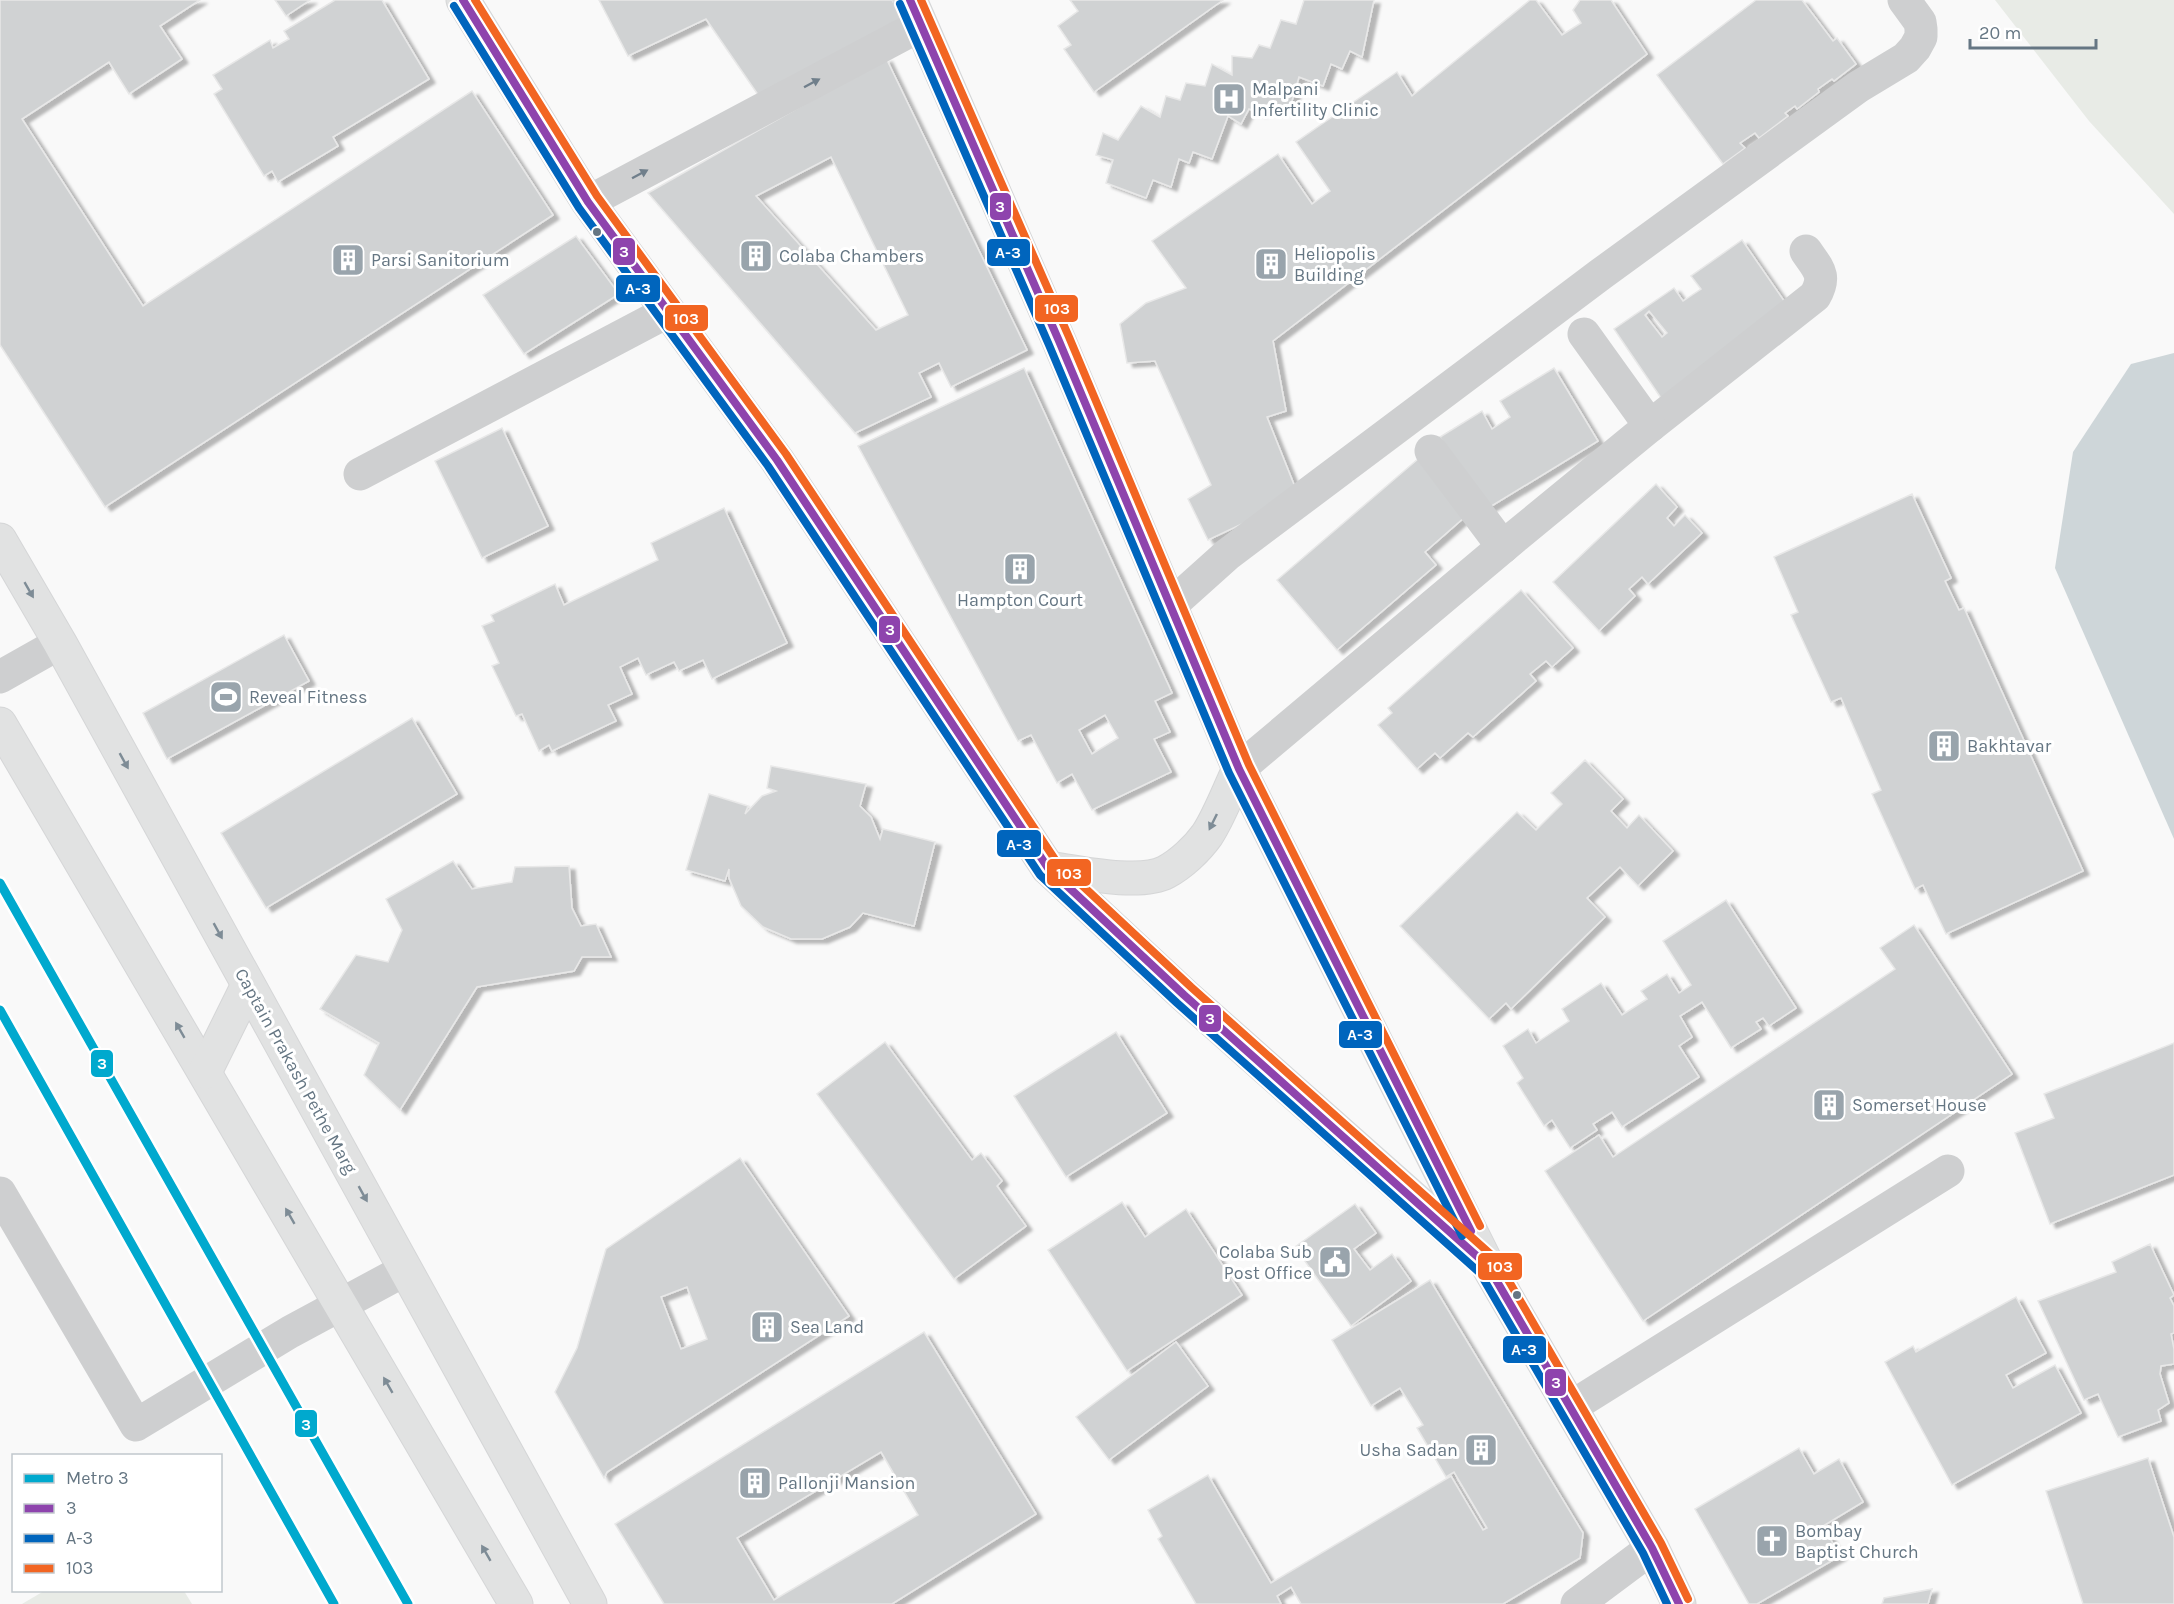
<svg xmlns="http://www.w3.org/2000/svg" width="2174" height="1604" viewBox="0 0 2174 1604" font-family="Karla,sans-serif">
<defs>
<filter id="shadow"><feDropShadow dx="6" dy="4" stdDeviation="1.5" flood-color="#0004"/></filter>
</defs>
<rect width="100%" height="100%" fill="#f9f9f9"/>
<g fill="#e8ebe6">
<polygon points="1995,0 2174,0 2174,214 2089,121"/>
<polygon points="44,1591 184,1591 192,1604 22,1604"/>
</g>
<polygon fill="#ced6d9" points="2174,353 2174,839 2055,568 2073,452 2131,364"/>
<g fill="#d0d2d3" stroke="#e8e8e8" stroke-width="1.5" fill-rule="evenodd" filter="url(#shadow)">
<polygon points="0,0 200,0 160,26 182,59 129,94 109,62 22,119 143,306 472,91 553,215 105,507 0,345"/>
<polygon points="275,0 310,0 286,16"/>
<polygon points="335,0 382,0 429,79 333,137 338,146 278,182 272,171 264,176 214,94 222,89 213,75 270,40 273,48 289,39 284,31"/>
<polygon points="599,0 892,0 905,25 763,102 706,19 628,56"/>
<polygon points="1070,0 1223,0 1094,92 1064,49 1071,45 1058,26 1078,11"/>
<polygon points="1304,0 1374,0 1362,57 1350,51 1342,69 1331,64 1323,86 1299,77 1289,111 1266,105 1261,113 1249,109 1241,124 1228,116 1212,159 1193,152 1189,163 1179,159 1171,187 1153,180 1146,198 1106,183 1113,160 1096,155 1103,133 1118,140 1141,106 1160,117 1166,96 1180,100 1186,83 1205,86 1212,64 1232,75 1232,56 1252,58 1259,45 1270,48 1281,20 1296,24"/>
<polygon points="1530,0 1536,0 1562,35 1581,23 1573,10 1580,0 1611,0 1647,54 1273,341 1286,411 1267,417 1299,497 1208,540 1188,499 1211,485 1155,361 1127,363 1120,324 1146,303 1186,288 1152,241 1278,154 1312,204 1330,191 1296,142 1397,72 1412,96"/>
<polygon points="1756,0 1802,0 1833,41 1837,38 1856,64 1834,81 1832,79 1818,89 1819,92 1797,109 1795,106 1785,113 1788,116 1759,138 1755,133 1740,143 1745,148 1723,164 1657,75"/>
<path d="M886,58L1027,350L951,387L939,363L919,373L931,397L855,433L648,193ZM831,157L908,315L876,330L756,196Z"/>
<polygon points="576,236 619,294 524,354 483,295"/>
<path d="M1742,240L1789,308L1661,398L1614,329L1674,288L1683,301L1701,289L1691,276ZM1649,311L1667,333L1662,337L1645,315Z"/>
<path d="M1024,368L1172,693L1155,701L1170,732L1154,739L1171,772L1092,810L1072,774L1057,783L1031,735L1018,741L858,446ZM1105,715L1118,738L1092,754L1079,730Z"/>
<polygon points="1554,368 1598,441 1485,510 1440,437 1482,411 1492,429 1510,417 1500,401"/>
<polygon points="502,428 548,526 482,558 435,461"/>
<polygon points="1418,459 1466,516 1425,552 1436,565 1337,650 1277,580"/>
<polygon points="1656,484 1677,507 1667,518 1674,526 1685,515 1702,533 1648,584 1642,577 1629,589 1635,596 1599,631 1553,582"/>
<polygon points="1912,494 1951,578 1945,581 1959,610 1964,608 2083,871 1946,934 1923,885 1915,889 1872,794 1881,790 1841,698 1831,702 1791,615 1798,612 1774,557"/>
<polygon points="724,508 787,643 712,679 703,660 679,671 674,662 646,675 638,658 620,667 632,694 608,705 616,721 552,751 549,745 539,751 522,714 516,716 492,666 499,663 482,626 494,621 491,615 555,584 564,605 658,560 651,543"/>
<polygon points="1521,590 1573,648 1552,667 1546,661 1530,674 1536,681 1473,737 1468,733 1440,758 1435,753 1417,769 1378,725 1392,713 1388,708"/>
<polygon points="284,635 309,681 167,759 143,713"/>
<polygon points="412,718 457,794 266,908 221,833"/>
<polygon points="1585,760 1623,799 1611,811 1627,828 1639,815 1673,851 1638,886 1620,867 1587,898 1605,917 1511,1009 1506,1003 1489,1019 1400,926 1517,812 1536,830 1562,804 1551,793"/>
<polygon points="771,766 866,784 860,806 871,817 880,839 883,829 935,842 914,926 863,913 850,927 822,939 791,939 763,927 741,906 729,878 729,869 725,881 686,870 709,794 748,806 745,814 762,796 776,791 767,788"/>
<polygon points="453,861 472,889 512,882 515,867 569,866 572,908 581,926 596,924 611,957 582,957 574,971 477,987 400,1110 364,1075 379,1043 320,1009 356,955 388,962 402,930 386,899"/>
<polygon points="1726,900 1796,1008 1769,1026 1763,1018 1756,1022 1761,1029 1731,1048 1702,1002 1680,1016 1692,1037 1679,1046 1699,1077 1622,1127 1612,1112 1593,1124 1597,1130 1570,1148 1552,1120 1544,1126 1517,1083 1523,1078 1503,1046 1528,1029 1536,1043 1569,1021 1562,1009 1601,983 1622,1015 1647,999 1641,991 1667,974 1679,993 1691,985 1663,941"/>
<polygon points="1914,925 2012,1074 1643,1321 1545,1171 1599,1135 1613,1157 1895,969 1880,948"/>
<polygon points="1116,1032 1167,1113 1066,1177 1014,1096"/>
<polygon points="885,1042 972,1160 981,1153 1002,1181 997,1186 1026,1226 954,1279 817,1094"/>
<polygon points="2174,1043 2174,1175 2050,1224 2015,1133 2054,1118 2044,1094"/>
<path d="M740,1158L849,1316L607,1472L604,1478L555,1392L577,1348L606,1249ZM687,1287L707,1339L681,1349L661,1297Z"/>
<polygon points="1122,1202 1145,1237 1186,1209 1242,1295 1127,1371 1048,1250"/>
<polygon points="1355,1204 1376,1233 1354,1249 1370,1270 1392,1254 1411,1281 1351,1326 1295,1247"/>
<polygon points="2150,1244 2174,1295 2170,1298 2174,1306 2174,1333 2171,1334 2174,1349 2174,1364 2161,1366 2160,1374 2169,1403 2158,1410 2161,1421 2118,1437 2098,1394 2084,1400 2038,1301 2116,1272 2112,1262"/>
<polygon points="1430,1280 1583,1533 1580,1558 1503,1604 1301,1604 1291,1587 1277,1596 1281,1604 1196,1604 1158,1539 1162,1536 1148,1510 1208,1475 1271,1583 1451,1476 1483,1530 1487,1528 1454,1472 1446,1477 1417,1428 1423,1425 1400,1388 1371,1406 1332,1340"/>
<polygon points="2016,1297 2046,1353 2006,1375 2013,1388 2055,1365 2081,1413 1952,1485 1885,1362 1913,1346 1916,1352"/>
<path d="M924,1332L1036,1514L892,1604H664L615,1524ZM881,1452L918,1515L774,1600L737,1538Z"/>
<polygon points="1176,1342 1208,1386 1109,1460 1076,1417"/>
<polygon points="1799,1448 1814,1474 1839,1459 1863,1502 1823,1526 1840,1556 1757,1604 1749,1604 1695,1509"/>
<polygon points="2148,1458 2174,1537 2174,1604 2083,1604 2046,1491"/>
<polygon points="1932,1589 1928,1604 1882,1604 1884,1598"/>
</g>
<g fill="none" stroke-linecap="round" stroke-linejoin="round">
<defs>
<g id="major">
<polyline points="463,0 588,202 777,460 1048,868 1184,995 1476,1254"/>
<polyline points="910,0 1059,341 1239,769 1488,1266 1652,1548 1679,1604"/>
<polyline points="0,540 60,643 590,1604"/>
<polyline points="0,724 516,1604"/>
<path d="M1048,868C1077,872 1140,886 1166,872C1181,864 1197,849 1207,835C1219,817 1229,790 1239,769"/>
<polyline points="205,1072 248,985"/>
</g>
</defs>
<use href="#major" stroke="#d5d6d7" stroke-width="35"/>
<g stroke="#cecfd0" stroke-width="33">
<polyline points="588,202 921,25"/>
<path d="M1650,426L1815,296C1827,275 1818,269 1806,251"/>
<polyline points="1431,451 1503,547"/>
<polyline points="360,474 667,312"/>
<polyline points="1170,606 1228,554 1601,274 1858,87 1906,58 1915,48 1921,37 1921,29 1920,22 1904,0"/>
<polyline points="0,677 60,643"/>
<polyline points="1239,769 1516,536 1650,426 1584,334"/>
<polyline points="0,1193 136,1425 290,1332 405,1270"/>
<polyline points="1571,1407 1948,1171"/>
<polyline points="1577,1604 1652,1548"/>
</g>
<use href="#major" stroke="#e1e2e2" stroke-width="33"/>
<defs>
<g id="bus-1">
<polyline points="463,0 588,202 777,460 1048,868 1184,995 1488,1266 1652,1548 1679,1604"/>
<polyline points="910,0 1059,341 1239,769 1471,1231"/>
</g>
<g id="bus-2">
<polyline points="900,4 1049,345 1229,773 1462,1236"/>
<polyline points="454,6 579,208 768,466 1040,875 1177,1003 1480,1273 1643,1553 1667,1604"/>
</g>
<g id="bus-3">
<polyline points="475,0 597,196 786,454 1056,861 1191,987 1496,1259 1661,1543 1688,1599"/>
<polyline points="921,0 1069,337 1249,765 1480,1226"/>
</g>
</defs>
<use href="#bus-1" stroke="#fff" stroke-width="12"/>
<use href="#bus-2" stroke="#fff" stroke-width="12"/>
<use href="#bus-3" stroke="#fff" stroke-width="12"/>
<use href="#bus-1" stroke="#8e44ad" stroke-width="8"/>
<use href="#bus-2" stroke="#0065bd" stroke-width="8"/>
<use href="#bus-3" stroke="#f26522" stroke-width="8"/>
<defs>
<g id="metro-1">
<polyline points="0,883 408,1604"/>
<polyline points="0,1010 334,1604"/>
</g>
</defs>
<use href="#metro-1" stroke="#fff" stroke-width="14"/>
<use href="#metro-1" stroke="#00a9ce" stroke-width="9"/>
</g>
<defs><path id="oneway-solid" d="M-6-.8H1V-3.2L6.5 0L1 3.2V.8H-6Z" transform="scale(1.5)"/></defs>
<g fill="#707f8b">
<use href="#oneway-solid" transform="translate(812 83) rotate(-28)"/>
<use href="#oneway-solid" transform="translate(640 174) rotate(-28)"/>
</g>
<g fill="#7e8c96">
<use href="#oneway-solid" transform="translate(29 590) rotate(60)"/>
<use href="#oneway-solid" transform="translate(124 761) rotate(61)"/>
<use href="#oneway-solid" transform="translate(1213 822) rotate(116)"/>
<use href="#oneway-solid" transform="translate(218 931) rotate(61)"/>
<use href="#oneway-solid" transform="translate(180 1030) rotate(-120)"/>
<use href="#oneway-solid" transform="translate(363 1194) rotate(61)"/>
<use href="#oneway-solid" transform="translate(290 1216) rotate(-120)"/>
<use href="#oneway-solid" transform="translate(388 1385) rotate(-120)"/>
<use href="#oneway-solid" transform="translate(486 1553) rotate(-120)"/>
</g>
<defs>
<symbol id="hospital-square" viewBox="-11 -11 22 22"><rect x="-9" y="-9" width="18" height="18" rx="4" fill="#99a4ac" stroke="#fff"/><path d="M-5-5h3v3.5h4V-5h3V5h-3V1.5h-4V5h-3Z" fill="#fff"/></symbol>
<symbol id="building-square" viewBox="-11 -11 22 22"><rect x="-9" y="-9" width="18" height="18" rx="4" fill="#99a4ac" stroke="#fff"/><path d="M-4-6H4V6H1V3H-1V6H-4ZM-2.5-4.3h1.7v1.8h-1.7ZM.8-4.3h1.7v1.8H.8ZM-2.5-1h1.7V.8h-1.7ZM.8-1h1.7V.8H.8Z" fill="#fff"/></symbol>
<symbol id="stadium-square" viewBox="-11 -11 22 22"><rect x="-9" y="-9" width="18" height="18" rx="4" fill="#99a4ac" stroke="#fff"/><path d="M0-5a6.5 5 0 1 0 0 10a6.5 5 0 1 0 0-10ZM-3.5-1.8h7v3.6h-7Z" fill="#fff"/></symbol>
<symbol id="civic-square" viewBox="-11 -11 22 22"><rect x="-9" y="-9" width="18" height="18" rx="4" fill="#99a4ac" stroke="#fff"/><path d="M-.6-6.5H3V-4.5H.6V-3L4-1V1h2V6H-6V1h2V-1L-.6-3ZM-1.2 2.5V6h2.4V2.5Z" fill="#fff"/></symbol>
<symbol id="church-square" viewBox="-11 -11 22 22"><rect x="-9" y="-9" width="18" height="18" rx="4" fill="#99a4ac" stroke="#fff"/><path d="M-1.2-6h2.4v3.5h3.3v2.4h-3.3V6h-2.4V-.1h-3.3v-2.4h3.3Z" fill="#fff"/></symbol>
</defs>
<g fill-rule="evenodd">
<use href="#hospital-square" x="1210" y="80" width="38" height="38"/>
<use href="#building-square" x="737" y="237" width="38" height="38"/>
<use href="#building-square" x="329" y="241" width="38" height="38"/>
<use href="#building-square" x="1252" y="245" width="38" height="38"/>
<use href="#building-square" x="1001" y="550" width="38" height="38"/>
<use href="#stadium-square" x="207" y="678" width="38" height="38"/>
<use href="#building-square" x="1925" y="727" width="38" height="38"/>
<use href="#building-square" x="1810" y="1086" width="38" height="38"/>
<use href="#civic-square" x="1316" y="1243" width="38" height="38"/>
<use href="#building-square" x="748" y="1308" width="38" height="38"/>
<use href="#building-square" x="1462" y="1431" width="38" height="38"/>
<use href="#building-square" x="736" y="1464" width="38" height="38"/>
<use href="#church-square" x="1753" y="1522" width="38" height="38"/>
</g>
<g fill="#657683" stroke="#fff" stroke-width="2">
<circle cx="597" cy="232" r="5"/>
<circle cx="1517" cy="1295" r="5"/>
</g>
<g text-anchor="middle" dominant-baseline="central" stroke-width="6" stroke-linejoin="round" paint-order="stroke">
<g font-size="18" fill="#657683" stroke="#fff" text-anchor="start">
<text x="1252" y="89">Malpani<tspan x="1252" dy="21">Infertility Clinic</tspan></text>
<text x="1294" y="254">Heliopolis<tspan x="1294" dy="21">Building</tspan></text>
<text x="779" y="256">Colaba Chambers</text>
<text x="371" y="260">Parsi Sanitorium</text>
<text x="1020" y="600" text-anchor="middle">Hampton Court</text>
<text x="249" y="697">Reveal Fitness</text>
<text x="1967" y="746">Bakhtavar</text>
<text x="1852" y="1105">Somerset House</text>
<text x="1312" y="1252" text-anchor="end">Colaba Sub<tspan x="1312" dy="21">Post Office</tspan></text>
<text x="790" y="1327">Sea Land</text>
<text x="1458" y="1450" text-anchor="end">Usha Sadan</text>
<text x="778" y="1483">Pallonji Mansion</text>
<text x="1795" y="1531">Bombay<tspan x="1795" dy="21">Baptist Church</tspan></text>
</g>
<g font-size="18" fill="#657683" stroke="#fff">
<text transform="translate(296 1071) rotate(61)">Captain Prakash Pethe Marg</text>
</g>
</g>
<g stroke="#fff" stroke-width="2">
<rect x="989" y="192" width="23" height="29" rx="6" fill="#8e44ad"/>
<rect x="612" y="237" width="24" height="29" rx="6" fill="#8e44ad"/>
<rect x="986" y="238" width="45" height="29" rx="6" fill="#0065bd"/>
<rect x="615" y="274" width="46" height="29" rx="6" fill="#0065bd"/>
<rect x="1034" y="294" width="45" height="29" rx="6" fill="#f26522"/>
<rect x="664" y="304" width="45" height="28" rx="6" fill="#f26522"/>
<rect x="878" y="615" width="23" height="29" rx="6" fill="#8e44ad"/>
<rect x="996" y="829" width="46" height="29" rx="6" fill="#0065bd"/>
<rect x="1046" y="858" width="46" height="29" rx="6" fill="#f26522"/>
<rect x="1198" y="1004" width="24" height="29" rx="6" fill="#8e44ad"/>
<rect x="1338" y="1020" width="45" height="29" rx="6" fill="#0065bd"/>
<rect x="90" y="1049" width="24" height="29" rx="6" fill="#00a9ce"/>
<rect x="1477" y="1252" width="46" height="29" rx="6" fill="#f26522"/>
<rect x="1502" y="1335" width="45" height="29" rx="6" fill="#0065bd"/>
<rect x="1544" y="1368" width="23" height="29" rx="6" fill="#8e44ad"/>
<rect x="294" y="1409" width="24" height="29" rx="6" fill="#00a9ce"/>
</g>
<g font-size="16" text-anchor="middle" font-weight="bold" fill="#fff">
<text x="1000" y="212">3</text>
<text x="624" y="257">3</text>
<text x="1008" y="258">A-3</text>
<text x="638" y="294">A-3</text>
<text x="1057" y="314">103</text>
<text x="686" y="324">103</text>
<text x="890" y="635">3</text>
<text x="1019" y="850">A-3</text>
<text x="1069" y="879">103</text>
<text x="1210" y="1024">3</text>
<text x="1360" y="1040">A-3</text>
<text x="102" y="1069">3</text>
<text x="1500" y="1272">103</text>
<text x="1524" y="1355">A-3</text>
<text x="1556" y="1388">3</text>
<text x="306" y="1430">3</text>
</g>
<rect x="12" y="1454" width="210" height="138" fill="#ffffff" stroke="#c1c8cd" stroke-width="1.5"/>
<rect x="24" y="1474" width="30" height="9" fill="#00a9ce" stroke="#c1c8cd" stroke-width="1.5"/>
<text x="66" y="1484" font-size="18" fill="#657683">Metro 3</text>
<rect x="24" y="1504" width="30" height="9" fill="#8e44ad" stroke="#c1c8cd" stroke-width="1.5"/>
<text x="66" y="1514" font-size="18" fill="#657683">3</text>
<rect x="24" y="1534" width="30" height="9" fill="#0065bd" stroke="#c1c8cd" stroke-width="1.5"/>
<text x="66" y="1544" font-size="18" fill="#657683">A-3</text>
<rect x="24" y="1564" width="30" height="9" fill="#f26522" stroke="#c1c8cd" stroke-width="1.5"/>
<text x="66" y="1574" font-size="18" fill="#657683">103</text>
<path d="M1970 39v9h126v-9" fill="none" stroke="#657683" stroke-width="3"/>
<text x="1979" y="39" font-size="18" fill="#657683" stroke="#ffffff" stroke-width="4.5" paint-order="stroke">20 m</text>
</svg>
